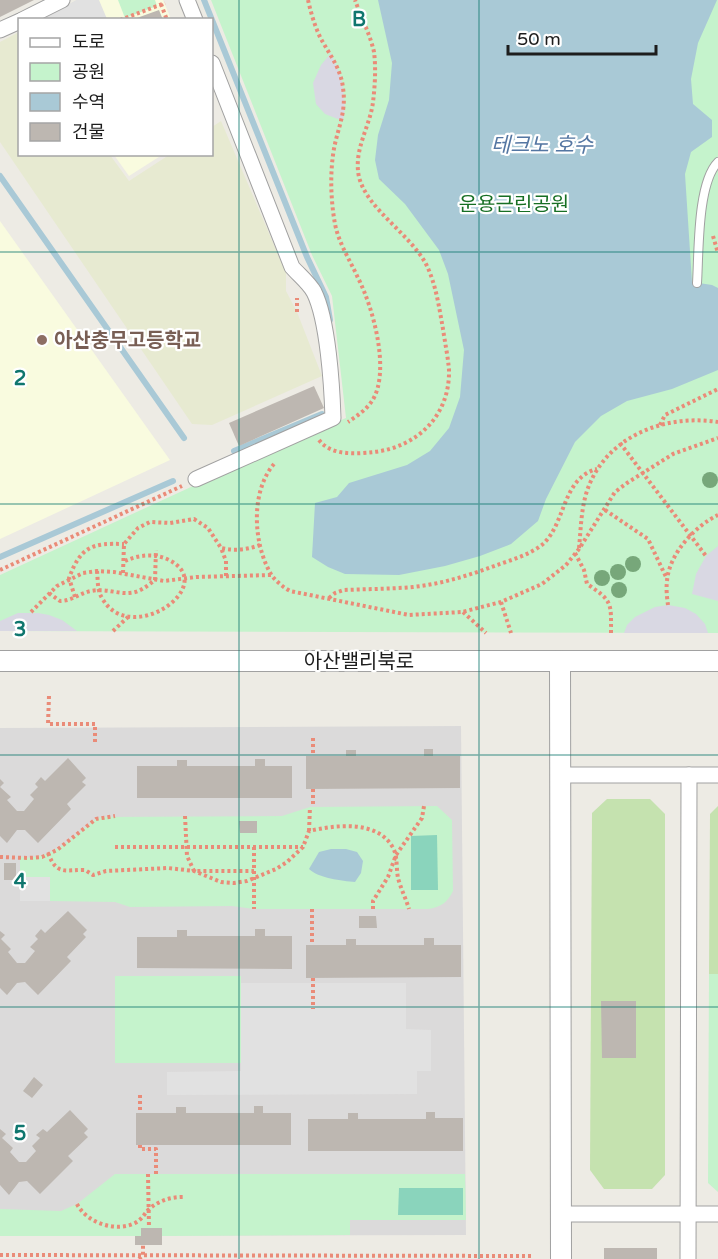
<svg xmlns="http://www.w3.org/2000/svg" width="718" height="1259" viewBox="0 0 718 1259" font-family="'Varela Round','Noto Sans KR',sans-serif">
	<style>
		.residential { fill: #dbdada }
		.education { fill: #f9fbdf }
		.farmland { fill: #e7ead1 }
		.grass { fill: #c5e2af }
		.park { fill: #c5f3cc }
		.pitch { fill: #8ad4bc }
		.parking { fill: #e1e1e1 }
		.plaza { fill: #d9d8e3 }
		.water { fill: #a9c9d6 }
		.lines { fill: none; stroke-linecap: round; stroke-linejoin: round }
		.stream { stroke: #a9c9d6; stroke-width: 6 }
		.building { fill: #bdb7b1 }
		.service-casing { stroke: #a1a1a1; stroke-width: 10 }
		.minor-casing { stroke: #a1a1a1; stroke-width: 17 }
		.tertiary-casing { stroke: #a1a1a1; stroke-width: 22 }
		.path { stroke: #ea8b78; stroke-width: 4; stroke-dasharray: 3 3; stroke-linecap: butt }
		.service { stroke: #fff; stroke-width: 8 }
		.minor { stroke: #fff; stroke-width: 15 }
		.tertiary { stroke: #fff; stroke-width: 20 }
		.tree { fill: #77a77a }
		.grid { fill: none; stroke: #0f766e; stroke-width: 1.5; stroke-opacity: 0.55 }
		.education-dot { fill: #8d6e63; stroke: #fff; stroke-width: 2 }
		.labels { text-anchor: middle; stroke-width: 4.5; stroke-linejoin: round; paint-order: stroke }
		.park-label { font-size: 20px; fill: #176f24; stroke: #fff }
		.education-label { font-size: 20px; font-weight: bold; fill: #785e54; stroke: #fff; text-anchor: start }
		.street-label { font-size: 20px; fill: #1d1d1d; stroke: #fff }
		.water-label { font-size: 21px; font-style: italic; fill: #5476a2; stroke: #fff }
		.grid-label { font-size: 20px; text-anchor: middle; font-weight: bold; fill: #0f766e; stroke: #fff; stroke-width: 4.5; stroke-linejoin: round; paint-order: stroke }
	</style>
	<rect width="100%" height="100%" fill="#edebe4"/>
	<!-- residential -->
	<polygon class="residential" points="461,726 466,1235 0,1236 0,728"/>
	<!-- education -->
	<g class="education">
		<polygon points="76,0 163,0 171,19 39,20"/>
		<polygon points="114,155 162,155 129,176"/>
		<polygon points="0,221 170,460 0,539"/>
	</g>
	<!-- farmland -->
	<polygon class="farmland" points="19,32 20,154 110,155 129,181 169,155 212,154 212,127 221,121 286,273 286,291 297,312 322,376 212,425 192,424 0,142 0,42"/>
	<!-- grass -->
	<g class="grass">
		<polygon points="607,799 650,799 665,814 665,1175 652,1189 604,1189 590,1170 592,813"/>
		<polygon points="718,806 718,974 709,974 710,814"/>
	</g>
	<!-- park -->
	<g class="park">
		<polygon points="118,0 155,0 157,6 125,18"/>
		<polygon points="211,0 718,0 718,633 0,631 0,575 269,451 346,418 332,296 312,255"/>
		<path d="M437 806 452 820 453 891C447 903 441 907 428 909H254L232 906 130 907 115 902 50 901V877H20V857C50 862 74 836 96 819L102 817 282 816 310 807Z"/>
		<polygon points="709,974 718,974 718,1192 708,1183"/>
		<rect x="115" y="976" width="126" height="87"/>
		<polygon points="115,1174 465,1174 466,1220 350,1220 350,1235 162,1236 141,1228 141,1236 0,1236 0,1209 61,1211 77,1204"/>
	</g>
	<!-- pitch -->
	<g class="pitch">
		<polygon points="437,835 438,890 411,890 411,836"/>
		<polygon points="399,1188 463,1188 463,1215 398,1215"/>
	</g>
	<!-- parking -->
	<g class="parking">
		<polygon points="76,0 99,0 107,19 39,20"/>
		<rect x="20" y="877" width="30" height="24"/>
		<polygon points="241,983 406,983 406,1029 431,1030 431,1071 417,1071 417,1094 167,1095 167,1072 241,1071"/>
	</g>
	<!-- plaza -->
	<g class="plaza">
		<polygon points="331,53 341,77 343,88 345,108 343,121 325,114 316,104 313,83 321,65"/>
		<polygon points="718,546 718,601 692,594 696,574 706,556"/>
		<polygon points="668,605 685,608 696,614 705,624 708,633 624,633 627,625 635,617 655,607"/>
		<polygon points="18,613 38,613 49,615 62,620 77,631 0,631 0,621"/>
	</g>
	<!-- water -->
	<g class="water">
		<polygon points="378,0 717,0 698,43 691,79 693,104 712,120 712,137 691,152 685,174 692,282 712,285 718,288 718,370 672,389 627,401 601,416 575,442 546,499 538,521 511,544 480,556 445,566 399,575 345,574 328,567 312,557 315,503 337,497 349,483 407,465 430,451 449,428 460,397 464,350 448,274 439,250 405,204 379,179 375,160 378,135 389,100 392,63"/>
		<path d="M331 849H346L357 852 363 861 361 873 355 882C342 881 318 878 309 869L319 852Z"/>
	</g>
	<g class="lines">
		<!-- stream -->
		<g class="stream">
			<polyline points="204,0 307,257 326,297 330,320"/>
			<polyline points="0,176 184,438"/>
			<polyline points="234,451 322,414"/>
			<polyline points="0,557 173,481"/>
		</g>
	</g>
	<!-- building -->
	<g class="building">
		<polygon points="0,0 34,0 0,17"/>
		<polygon points="159,10 163,20 134,20 134,19"/>
		<polygon points="314,386 324,408 239,446 229,423"/>
		<polygon points="424,749 433,749 433,756 460,756 460,788 306,789 306,756 346,756 346,750 356,750 356,756 424,756"/>
		<polygon points="68,758 86,778 82,782 86,785 67,804 71,809 38,843 25,830 17,830 7,843 0,836 0,779 4,783 0,787 11,797 7,800 17,811 24,811 34,799 30,795 38,787 35,784 41,777 45,781"/>
		<polygon points="255,759 265,759 265,766 292,766 292,798 137,798 137,766 177,766 177,760 187,760 187,766 255,766"/>
		<polygon points="239,821 257,821 257,833 240,833"/>
		<rect x="4" y="863" width="12" height="17"/>
		<polygon points="68,911 87,930 83,934 86,937 67,957 71,961 38,995 25,982 17,983 7,995 0,988 0,931 5,935 1,939 11,949 8,952 17,963 25,963 35,951 30,947 38,939 35,936 41,929 45,933"/>
		<polygon points="359,916 376,916 377,928 359,928"/>
		<polygon points="255,929 265,929 265,936 292,936 292,969 137,968 137,937 177,937 177,930 187,930 187,936 255,936"/>
		<polygon points="424,938 434,938 434,945 461,945 461,977 306,978 306,945 346,945 346,939 356,939 356,945 424,945"/>
		<polygon points="601,1001 636,1001 636,1058 602,1058"/>
		<polygon points="34,1077 43,1085 32,1098 23,1091"/>
		<polygon points="254,1106 263,1106 263,1113 291,1113 291,1145 136,1145 136,1113 176,1113 176,1107 186,1107 186,1113 254,1113"/>
		<polygon points="70,1110 88,1129 84,1133 88,1137 68,1156 73,1161 40,1194 27,1181 19,1182 9,1195 0,1185 0,1129 6,1134 2,1138 13,1148 10,1152 19,1162 26,1162 36,1151 32,1146 40,1138 36,1135 43,1129 47,1132"/>
		<polygon points="426,1112 435,1112 435,1118 463,1118 463,1151 308,1151 308,1119 348,1119 348,1113 358,1113 358,1119 426,1119"/>
		<polygon points="141,1228 162,1228 162,1245 135,1245 135,1236 141,1236"/>
		<rect x="604" y="1248" width="53" height="11"/>
	</g>
	<g class="lines">
		<defs>
			<path id="service" d="M697 283C699 253 697 183 718 162"/>
			<g id="minor">
				<polyline points="187,0 195,20"/>
				<polyline points="22,20 62,0"/>
				<polyline points="0,30 20,21"/>
				<path d="M196 479 333 418C332 386 328 320 314 292 309 283 299 275 292 267L212 63"/>
				<polyline points="561,775 718,775"/>
				<polyline points="561,1214 718,1214"/>
				<polyline points="688,1259 689,775"/>
			</g>
			<g id="tertiary">
				<polyline points="0,661 718,661"/>
				<polyline points="560,661 561,1259"/>
			</g>
		</defs>
		<!-- service casing -->
		<use href="#service" class="service-casing"/>
		<!-- minor casing -->
		<use href="#minor" class="minor-casing"/>
		<!-- tertiary casing -->
		<use href="#tertiary" class="tertiary-casing"/>
		<!-- path -->
		<g class="path">
			<path d="M308 0C311 13 315 27 321 39 330 55 341 69 343 88 347 114 336 131 333 155 330 177 331 202 335 224 339 244 350 260 358 278 373 307 391 372 372 401 366 410 357 416 348 422"/>
			<polyline points="161,4 167,20"/>
			<polyline points="120,20 165,3"/>
			<polyline points="713,236 718,253"/>
			<polyline points="297,312 297,298"/>
			<polyline points="660,425 665,415 718,389"/>
			<path d="M319 440C331 456 356 454 374 452 417 447 450 416 449 370 448 357 445 343 443 329 439 307 436 284 426 264 410 234 367 209 359 177 353 150 370 127 373 102 375 86 376 67 374 52 370 34 361 17 355 0"/>
			<polyline points="620,443 706,556"/>
			<path d="M274 464C250 492 253 545 272 576 277 582 283 587 290 591L409 615 462 612 501 602 542 584 566 565 579 549 615 492 627 483 673 454 718 438"/>
			<polyline points="605,510 648,539 667,579"/>
			<path d="M579 548C581 528 581 507 588 488 608 435 666 414 718 422"/>
			<path d="M575 553 584 570 587 584C613 601 611 603 611 633"/>
			<polyline points="0,570 182,486"/>
			<path d="M97 571C98 580 97 590 102 598 130 649 223 584 167 559 153 553 137 555 123 562"/>
			<polyline points="123,573 124,544 138,528 150,522 170,523 194,519 208,528 221,548"/>
			<path d="M226 576V561L221 548C235 551 246 550 260 545"/>
			<path d="M49 593 60 601C72 601 80 593 91 591 105 588 118 594 129 593 139 593 147 586 155 580L156 550"/>
			<path d="M75 597 69 578C81 546 92 543 124 544"/>
			<path d="M329 598 335 593 344 590C367 589 390 589 413 587 442 584 470 575 497 565 512 560 531 554 543 544 566 523 562 478 597 469"/>
			<polyline points="501,602 511,633"/>
			<path d="M668 605C667 598 666 589 667 581 669 554 695 526 718 515"/>
			<polyline points="31,612 57,586 83,573 97,571 114,572 164,581 196,577 272,575"/>
			<polyline points="463,612 486,633"/>
			<polyline points="113,631 128,617"/>
			<polyline points="49,696 48,724 95,724 95,745"/>
			<polyline points="313,738 313,756"/>
			<polyline points="313,789 313,807"/>
			<polyline points="185,816 187,856 194,871 254,871"/>
			<polyline points="309,831 310,807"/>
			<polyline points="115,847 303,847"/>
			<polyline points="254,847 254,909"/>
			<path d="M48 853C57 877 67 869 85 870L93 875 106 871 168 868 194 871 221 882 234 883 247 881 276 869 287 862 303 847 309 831C335 825 376 820 392 846 398 855 396 868 398 878 401 889 406 899 409 909"/>
			<polyline points="0,857 28,858 42,857 57,850 96,819 115,816"/>
			<polyline points="312,909 312,945"/>
			<polyline points="373,909 373,901 388,877 396,855 422,818 424,806"/>
			<polyline points="313,978 313,1009"/>
			<polyline points="140,1095 140,1113"/>
			<polyline points="140,1145 140,1149 156,1149 156,1174"/>
			<polyline points="148,1174 149,1228"/>
			<path d="M77 1204C86 1222 115 1233 135 1223 141 1220 144 1215 148 1210 158 1201 170 1197 183 1197"/>
			<polyline points="0,1255 532,1256"/>
			<polyline points="139,1259 143,1255 143,1245"/>
		</g>
		<!-- service -->
		<use href="#service" class="service"/>
		<!-- minor -->
		<use href="#minor" class="minor"/>
		<!-- tertiary -->
		<use href="#tertiary" class="tertiary"/>
	</g>
	<!-- trees -->
	<g class="tree">
		<circle cx="710" cy="480" r="8"/>
		<circle cx="633" cy="564" r="8"/>
		<circle cx="618" cy="572" r="8"/>
		<circle cx="602" cy="578" r="8"/>
		<circle cx="619" cy="590" r="8"/>
	</g>
	<!-- grid -->
	<path class="grid" d="M239 0V1259M479 0V1259M0 252H718M0 504H718M0 755H718M0 1007H718"/>
	<!-- markers -->
	<circle class="education-dot" cx="42" cy="340" r="6"/>
	<g class="labels">
		<!-- park labels -->
		<g class="park-label">
			<text x="514" y="211">운용근린공원</text>
		</g>
		<!-- education labels -->
		<g class="education-label">
			<text x="54" y="347">아산충무고등학교</text>
		</g>
		<!-- street labels -->
		<g class="street-label">
			<text x="359" y="668">아산밸리북로</text>
		</g>
		<!-- water labels -->
		<g class="water-label">
			<text x="542" y="152">테크노 호수</text>
		</g>
	</g>
	<g class="grid-label">
		<text x="359" y="26">B</text>
		<text x="20" y="385">2</text>
		<text x="20" y="636">3</text>
		<text x="20" y="888">4</text>
		<text x="20" y="1140">5</text>
	</g>
	<!-- legend -->
	<rect x="18" y="18" width="195" height="138" fill="#ffffff" stroke="#a5a5a5" stroke-width="1.5"/>
	<rect x="30" y="38" width="30" height="9" fill="#ffffff" stroke="#a5a5a5" stroke-width="1.5"/>
	<text x="72" y="48" font-size="18" fill="#1d1d1d">도로</text>
	<rect x="30" y="63" width="30" height="18" fill="#c5f3cc" stroke="#a5a5a5" stroke-width="1.5"/>
	<text x="72" y="78" font-size="18" fill="#1d1d1d">공원</text>
	<rect x="30" y="93" width="30" height="18" fill="#a9c9d6" stroke="#a5a5a5" stroke-width="1.5"/>
	<text x="72" y="108" font-size="18" fill="#1d1d1d">수역</text>
	<rect x="30" y="123" width="30" height="18" fill="#bdb7b1" stroke="#a5a5a5" stroke-width="1.5"/>
	<text x="72" y="138" font-size="18" fill="#1d1d1d">건물</text>
	<!-- scale -->
	<path d="M508 45v9h148v-9" fill="none" stroke="#1d1d1d" stroke-width="3"/>
	<text x="517" y="45" font-size="18" fill="#1d1d1d" stroke="#ffffff" stroke-width="4.5" paint-order="stroke">50 m</text>
</svg>
